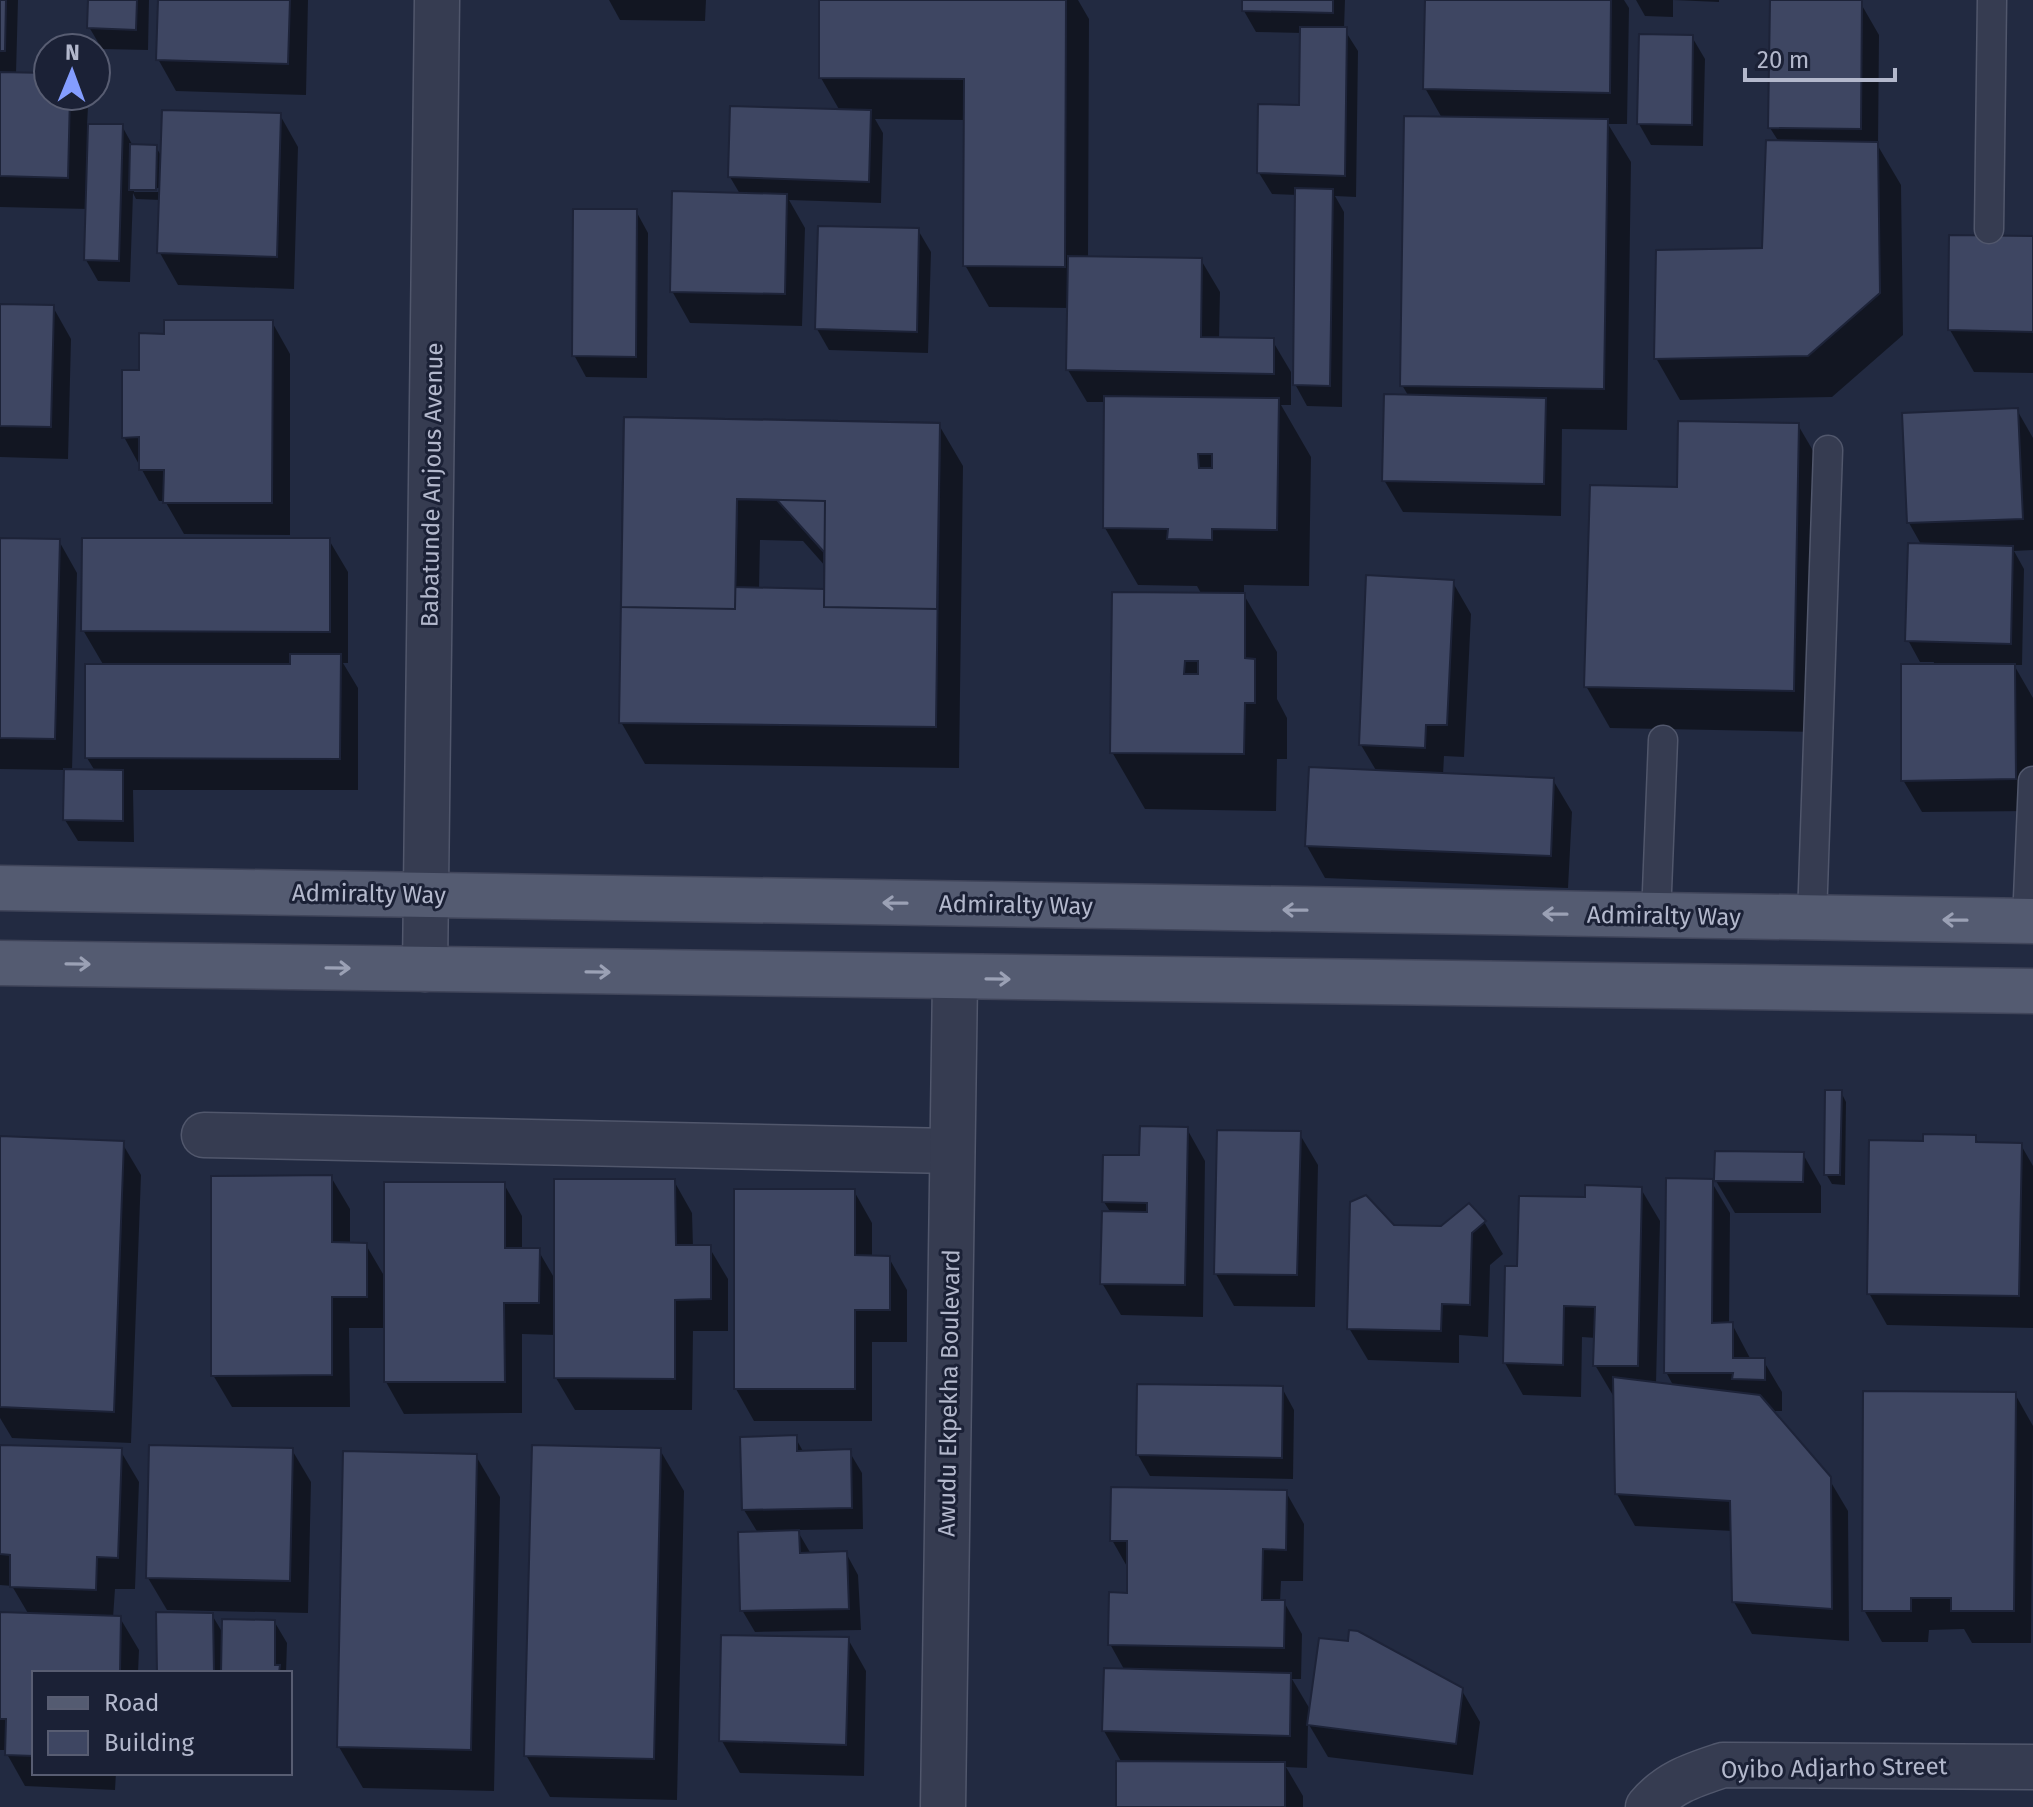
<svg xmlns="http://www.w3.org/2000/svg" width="2033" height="1807" viewBox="0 0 2033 1807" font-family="'Fira Sans',sans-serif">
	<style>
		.shadow { fill: #0007; fill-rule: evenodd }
		.building { fill: #3e4662; stroke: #1d2338; stroke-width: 2; fill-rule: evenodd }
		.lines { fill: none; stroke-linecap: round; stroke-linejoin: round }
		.service-casing { stroke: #51576c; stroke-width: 31 }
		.minor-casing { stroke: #51576c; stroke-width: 47 }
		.primary-casing { stroke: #40455a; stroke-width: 47 }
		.service { stroke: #363c51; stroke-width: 28 }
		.minor { stroke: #363c51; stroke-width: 44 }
		.primary { stroke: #545b71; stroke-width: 44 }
		.oneway { stroke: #9ba1b5 }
		.labels { text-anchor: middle; stroke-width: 6; stroke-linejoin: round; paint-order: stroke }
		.street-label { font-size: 24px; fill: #b3b8cc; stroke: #1b2136 }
	</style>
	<rect width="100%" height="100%" fill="#222a41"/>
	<!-- shadow -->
	<g class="shadow">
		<path d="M0 0H18L16 74 48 75V96H81L88 107 87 126H122L133 146 156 147 163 159 280 115 298 147 294 289 178 285 160 253 161 200 136 199 133 193 130 282 98 281 86 260 88 209 0 207ZM134 188H166V192H134Z"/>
		<polygon points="90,0 149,0 148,50 102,49 89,27"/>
		<polygon points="160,0 308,0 306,95 176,91 158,59"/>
		<polygon points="609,0 706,0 705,21 620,20"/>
		<polygon points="821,0 1078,0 1089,19 1088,258 1201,260 1220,292 1219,339 1272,340 1291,372 1291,405 1281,405 1311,457 1309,586 1244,585 1244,595 1277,652 1277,699 1287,718 1287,759 1277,759 1276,811 1145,809 1112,752 1202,595 1197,586 1138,585 1105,528 1106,402 1087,402 1068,370 1069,308 989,307 965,265 966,120 875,119 883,133 881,203 789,200 805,228 802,326 690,323 672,291 740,194 730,177 840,111 821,78"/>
		<polygon points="1244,0 1345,0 1344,29 1358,51 1356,197 1335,196 1344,212 1342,407 1307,406 1295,384 1297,195 1272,194 1259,173 1301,107 1302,33 1256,32 1244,11"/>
		<polygon points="1427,0 1624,0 1629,8 1627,124 1608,124 1631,162 1627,430 1562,429 1561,516 1403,512 1384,480 1409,397 1402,385 1442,118 1425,88"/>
		<polygon points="1636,0 1719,0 1719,2 1673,0 1673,17 1645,16"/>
		<polygon points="1860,2 1879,35 1878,146 1901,185 1903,335 1832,397 1680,400 1656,358 1764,250 1779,142 1770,128"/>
		<polygon points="1692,37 1705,59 1703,146 1651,145 1639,124"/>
		<polygon points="636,211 648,233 647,378 586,377 574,355"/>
		<polygon points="918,230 931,252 928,353 829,350 817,329"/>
		<polygon points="2033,238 2033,373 1974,372 1950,330"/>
		<polygon points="0,306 53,307 71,339 68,459 0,457"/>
		<polygon points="272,322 290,354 290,535 184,534 165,501 159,501 124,437 141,372 166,336"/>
		<polygon points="2017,410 2033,438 2033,550 2014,551 2024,569 2022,665 2014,665 2033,698 2033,811 1922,812 1903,780 1934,662 1920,662 1908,640 1922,546 1909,523"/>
		<path d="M626 420 939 425 963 466 959 768 645 764 621 722ZM760 540 803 541 826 567V591L759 589Z"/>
		<polygon points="1798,425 1822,466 1817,732 1610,728 1586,686 1679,489"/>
		<polygon points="0,540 59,541 77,573 72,771 95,771 87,758 104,666 83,630 329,540 348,572 348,663 343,663 358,688 358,790 133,790 134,842 78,841 65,820 66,770 0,769"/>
		<polygon points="1452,581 1471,614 1464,757 1444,756 1443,775 1553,780 1572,812 1568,888 1325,878 1307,846 1377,772 1361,745"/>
		<polygon points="1841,1092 1846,1102 1845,1185 1832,1184 1826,1174"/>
		<polygon points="1187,1129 1205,1161 1203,1317 1121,1315 1102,1283 1111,1213 1104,1202 1141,1157"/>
		<polygon points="1299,1133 1318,1165 1315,1307 1234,1306 1216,1274"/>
		<polygon points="1975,1137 1979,1144 2021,1145 2033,1166 2033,1328 1887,1325 1869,1293 1925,1143"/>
		<polygon points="122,1143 141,1175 131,1443 12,1438 0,1418 0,1206"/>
		<polygon points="1803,1154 1821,1186 1821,1213 1735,1213 1716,1181"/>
		<polygon points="331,1177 350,1209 350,1244 366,1245 386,1279 504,1184 522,1216 522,1250 538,1250 556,1281 674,1181 692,1213 693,1247 709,1247 728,1279 728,1331 693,1331 692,1410 575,1410 556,1378 556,1335 522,1334 522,1413 404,1414 386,1382 386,1328 349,1328 350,1407 232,1407 213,1375"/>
		<polygon points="1711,1181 1730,1213 1729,1324 1732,1324 1751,1360 1763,1360 1782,1392 1782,1411 1771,1411 1829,1479 1848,1511 1849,1641 1752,1634 1734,1602 1733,1531 1635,1526 1617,1494 1614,1397 1595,1365 1596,1338 1582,1337 1581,1397 1523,1395 1505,1363 1519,1268 1587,1199 1641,1189 1660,1221 1656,1384 1674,1387 1666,1372"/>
		<polygon points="854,1191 872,1223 872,1258 889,1258 907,1290 907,1342 872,1342 872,1421 754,1421 736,1389"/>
		<polygon points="1484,1222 1503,1254 1490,1265 1488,1337 1459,1335 1459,1363 1368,1360 1349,1328 1393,1227 1441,1228"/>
		<polygon points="1282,1388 1294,1410 1293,1479 1150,1476 1138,1455"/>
		<polygon points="2015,1394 2033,1426 2031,1643 1972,1643 1964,1629 1929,1630 1928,1642 1882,1642 1864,1610"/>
		<polygon points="795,1437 804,1453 849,1451 862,1473 863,1529 797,1530 811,1554 846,1553 858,1575 861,1630 755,1632 742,1610 758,1533 744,1510"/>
		<polygon points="0,1447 120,1450 139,1482 135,1589 115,1589 113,1618 120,1618 139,1650 138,1673 34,1673 34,1773 116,1773 115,1790 25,1786 7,1754 7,1750 0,1750 0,1614 29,1615 12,1586 0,1585"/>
		<polygon points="292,1450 311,1482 308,1613 167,1610 148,1578"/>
		<polygon points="660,1450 684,1491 677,1800 550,1797 526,1755"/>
		<polygon points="476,1456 500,1497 494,1791 363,1788 339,1747"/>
		<polygon points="1286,1492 1304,1524 1303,1581 1281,1581 1280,1602 1284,1602 1302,1634 1301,1679 1292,1679 1311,1711 1461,1689 1480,1722 1473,1775 1328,1757 1308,1723 1307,1768 1286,1767 1303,1796 1303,1807 1118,1807 1122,1763 1104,1731 1125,1671 1110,1644 1129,1595 1129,1570 1112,1540"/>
		<polygon points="212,1615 224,1635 274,1621 287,1643 286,1673 159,1673"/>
		<polygon points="848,1639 866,1671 864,1776 740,1773 722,1741"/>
	</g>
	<!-- building -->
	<g class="building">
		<polygon points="0,0 6,0 5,51 0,51"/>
		<polygon points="88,0 137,0 136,30 87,28"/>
		<polygon points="158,0 290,0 288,64 156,60"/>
		<polygon points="819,0 1066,0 1065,267 963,266 964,79 819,78"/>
		<polygon points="1242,0 1333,0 1333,13 1242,11"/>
		<polygon points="1425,0 1611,0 1610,93 1423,89"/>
		<polygon points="1770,0 1862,0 1861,129 1768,128"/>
		<polygon points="1300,27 1347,27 1345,176 1257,173 1258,104 1299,105"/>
		<polygon points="1639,34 1693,35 1692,125 1637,124"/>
		<polygon points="0,72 48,73 48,96 70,96 68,178 0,176"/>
		<polygon points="730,106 871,110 869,182 728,177"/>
		<polygon points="162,110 281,113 277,257 157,253"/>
		<polygon points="1404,116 1608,119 1604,389 1400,386"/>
		<polygon points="88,124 123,124 119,261 84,260"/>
		<polygon points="1766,140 1878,142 1880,293 1808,356 1654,359 1656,250 1762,248"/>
		<polygon points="130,144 157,145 156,190 129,190"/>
		<polygon points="1295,188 1333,189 1330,386 1293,385"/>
		<polygon points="672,191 787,194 785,294 670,292"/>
		<polygon points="573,209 637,209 636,357 572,356"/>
		<polygon points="818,226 919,228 917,332 815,329"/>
		<polygon points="1949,235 2033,236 2033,332 1948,330"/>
		<polygon points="1068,256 1202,258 1201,337 1274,338 1274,374 1066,370"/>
		<polygon points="0,304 54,305 51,427 0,426"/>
		<polygon points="164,320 273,320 272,503 163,503 164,470 139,470 139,437 122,438 122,370 139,370 139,333 164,334"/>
		<polygon points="1384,394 1546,398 1544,484 1382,481"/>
		<path d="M1104 396 1279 398 1277 530 1212 529V540L1167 539 1168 529 1103 528ZM1198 454H1212V468H1199Z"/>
		<polygon points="2018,408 2023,519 1907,523 1902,413"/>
		<path d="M624 417 940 423 936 727 619 723ZM737 499 777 500 824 552V589L735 587Z"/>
		<polygon points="624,417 940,423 937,609 824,607 825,501 737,499 735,609 621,607"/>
		<polygon points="1678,421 1799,423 1794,691 1584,687 1590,485 1677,487"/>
		<polygon points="0,538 60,539 55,739 0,738"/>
		<polygon points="82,538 330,538 330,632 81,631"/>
		<polygon points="1908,543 2013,546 2011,644 1905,641"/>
		<polygon points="1366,575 1454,580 1447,725 1426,725 1425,748 1359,745"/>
		<path d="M1112 592 1245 593V658L1255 659V703H1245L1244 754 1110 753ZM1185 661H1198V674H1184Z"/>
		<polygon points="290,654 341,654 340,759 85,758 85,664 290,664"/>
		<polygon points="1901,664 2015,664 2016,779 1901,781"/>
		<polygon points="1309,767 1554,778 1551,856 1305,846"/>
		<polygon points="64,769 123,770 123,821 63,820"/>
		<polygon points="1825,1090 1842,1090 1840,1175 1824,1175"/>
		<polygon points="1140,1126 1188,1127 1185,1285 1100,1284 1102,1211 1147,1212 1147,1203 1102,1202 1103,1155 1139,1155"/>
		<polygon points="1217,1130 1301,1131 1297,1275 1214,1274"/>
		<polygon points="1923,1134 1976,1135 1976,1142 2022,1143 2019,1296 1867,1294 1869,1140 1923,1141"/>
		<polygon points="0,1136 124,1141 114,1412 0,1407"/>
		<polygon points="1715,1151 1804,1152 1803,1182 1713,1181 1712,1323 1733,1322 1733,1358 1765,1358 1765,1380 1732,1379 1733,1373 1664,1373 1666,1178 1714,1179"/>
		<polygon points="332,1175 332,1242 367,1243 367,1297 332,1297 332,1375 211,1376 211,1176"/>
		<polygon points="554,1179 675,1179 676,1245 711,1245 711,1299 675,1300 675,1379 554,1378"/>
		<polygon points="384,1182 505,1182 505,1248 540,1248 539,1303 504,1303 505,1382 384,1382"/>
		<polygon points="1585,1185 1642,1187 1638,1366 1593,1366 1595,1307 1564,1306 1563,1365 1503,1363 1505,1266 1517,1266 1519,1196 1585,1197"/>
		<polygon points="734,1189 855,1189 855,1255 890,1256 890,1310 855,1310 855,1389 734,1389"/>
		<polygon points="1366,1195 1394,1225 1441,1226 1469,1203 1486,1221 1472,1233 1470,1305 1442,1304 1441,1331 1347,1329 1350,1202"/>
		<polygon points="1613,1377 1760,1395 1831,1477 1832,1609 1732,1602 1730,1501 1615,1494"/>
		<polygon points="1137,1384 1283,1386 1282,1458 1136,1455"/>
		<polygon points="1863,1391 2016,1392 2014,1611 1951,1611 1951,1598 1911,1598 1911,1611 1862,1611"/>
		<polygon points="797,1435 797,1451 851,1449 852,1508 742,1510 740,1437"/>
		<polygon points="0,1445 122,1448 118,1558 97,1557 96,1590 10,1587 10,1555 0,1554"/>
		<polygon points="149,1445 293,1448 290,1581 146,1578"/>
		<polygon points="532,1445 661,1448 654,1759 524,1756"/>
		<polygon points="343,1451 477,1454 471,1750 337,1747"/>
		<polygon points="1111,1487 1287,1490 1286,1550 1263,1549 1262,1600 1285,1600 1284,1648 1108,1645 1109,1592 1127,1593 1127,1541 1110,1541"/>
		<polygon points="799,1530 800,1553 847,1551 849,1609 740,1611 738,1532"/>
		<polygon points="0,1612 121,1616 120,1673 34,1673 34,1756 5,1755 6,1719 0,1719"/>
		<polygon points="156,1612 213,1613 214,1673 157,1673"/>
		<polygon points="222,1619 275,1620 275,1665 280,1665 279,1673 221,1673"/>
		<polygon points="1349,1630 1358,1631 1463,1688 1456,1744 1307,1725 1319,1638 1348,1641"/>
		<polygon points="721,1635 849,1637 846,1745 719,1741"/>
		<polygon points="1104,1668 1291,1673 1290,1736 1102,1731"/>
		<polygon points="1116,1761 1285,1762 1285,1807 1116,1807"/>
	</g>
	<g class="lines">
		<defs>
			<g id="service">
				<polyline points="1989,229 1992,0"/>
				<polyline points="1656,916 1663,740"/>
				<polyline points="1812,918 1828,450"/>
				<polyline points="2027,921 2033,781"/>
			</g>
			<g id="minor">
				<polyline points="425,969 437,0"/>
				<polyline points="204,1135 952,1151"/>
				<polyline points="943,1807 955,979"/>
				<path d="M1648 1807C1669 1782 1693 1775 1723 1765L2033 1767"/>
			</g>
			<g id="primary">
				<polyline points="0,888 2033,921"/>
				<polyline points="0,963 2033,991"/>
			</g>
		</defs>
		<!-- service casing -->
		<use href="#service" class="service-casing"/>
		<!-- minor casing -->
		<use href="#minor" class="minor-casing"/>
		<!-- primary casing -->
		<use href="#primary" class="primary-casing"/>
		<!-- service -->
		<use href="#service" class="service"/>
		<!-- minor -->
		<use href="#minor" class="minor"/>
		<!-- primary -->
		<use href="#primary" class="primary"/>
	</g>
	<!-- one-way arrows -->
	<defs><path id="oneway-shaft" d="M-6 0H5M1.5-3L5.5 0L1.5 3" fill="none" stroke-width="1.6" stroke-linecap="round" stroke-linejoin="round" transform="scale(2)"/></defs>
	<g class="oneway">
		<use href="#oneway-shaft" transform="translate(895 903) rotate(-179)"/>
		<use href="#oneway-shaft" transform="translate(1295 910) rotate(-179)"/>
		<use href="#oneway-shaft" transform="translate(1555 914) rotate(-179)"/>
		<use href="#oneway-shaft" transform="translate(1955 920) rotate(-179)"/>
		<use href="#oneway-shaft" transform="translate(78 964) rotate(1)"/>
		<use href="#oneway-shaft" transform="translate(338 968) rotate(1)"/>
		<use href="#oneway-shaft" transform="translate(598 972) rotate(1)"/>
		<use href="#oneway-shaft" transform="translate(998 979) rotate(1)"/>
	</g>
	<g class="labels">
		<!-- street labels -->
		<g class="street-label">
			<text transform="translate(432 485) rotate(-89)" y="8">Babatunde Anjous Avenue</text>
			<text transform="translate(369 894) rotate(1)" y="8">Admiralty Way</text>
			<text transform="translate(1016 905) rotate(1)" y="8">Admiralty Way</text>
			<text transform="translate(1664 916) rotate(1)" y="8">Admiralty Way</text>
			<text transform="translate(949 1393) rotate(-89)" y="8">Awudu Ekpekha Boulevard</text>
			<text transform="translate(1834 1768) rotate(-1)" y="8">Oyibo Adjarho Street</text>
		</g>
	</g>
	<!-- legend -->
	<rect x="32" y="1671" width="260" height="104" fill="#1b2136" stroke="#585d72" stroke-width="2"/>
	<rect x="48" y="1697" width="40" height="12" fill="#545b71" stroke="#585d72" stroke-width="2"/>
	<text x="104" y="1711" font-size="24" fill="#b3b8cc">Road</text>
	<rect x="48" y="1731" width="40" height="24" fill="#3e4662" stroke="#585d72" stroke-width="2"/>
	<text x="104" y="1751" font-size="24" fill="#b3b8cc">Building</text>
	<!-- north arrow -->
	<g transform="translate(72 72) rotate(1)"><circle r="38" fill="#1b2136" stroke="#585d72" stroke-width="2"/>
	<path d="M0-6L14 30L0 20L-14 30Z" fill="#849dff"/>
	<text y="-12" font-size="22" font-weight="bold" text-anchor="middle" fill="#b3b8cc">N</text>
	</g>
	<!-- scale -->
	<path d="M1745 68v12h150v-12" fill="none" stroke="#b3b8cc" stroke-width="4"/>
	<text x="1757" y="68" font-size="24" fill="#b3b8cc" stroke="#1b2136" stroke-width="6" paint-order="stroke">20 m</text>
</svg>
